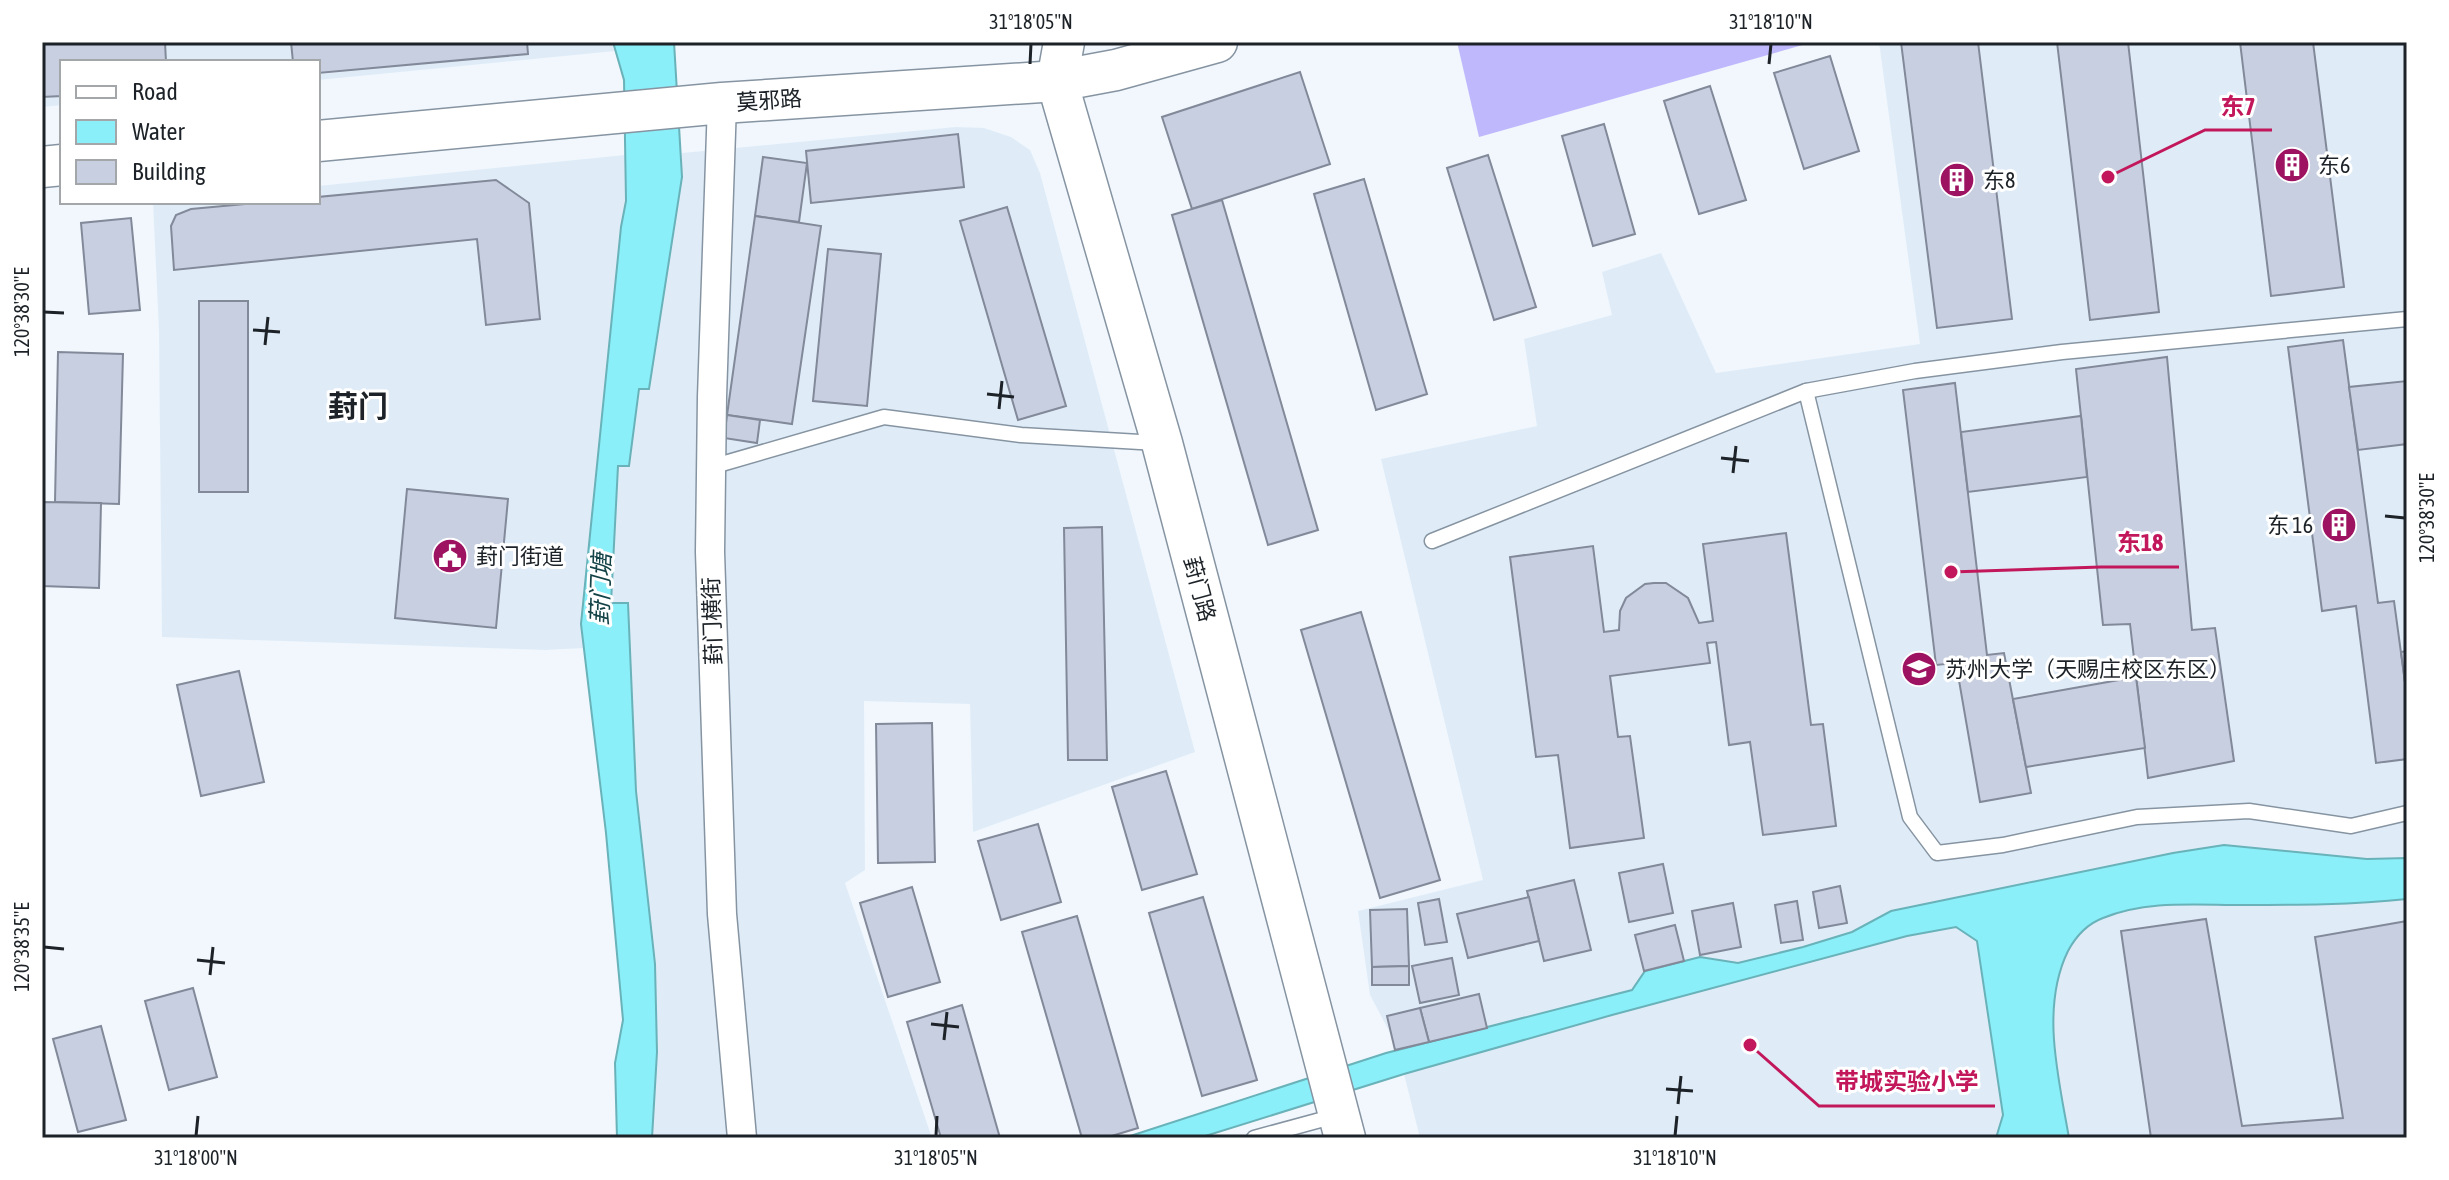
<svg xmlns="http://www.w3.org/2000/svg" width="2449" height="1180" viewBox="0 0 2449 1180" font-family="'Asap Condensed','Noto Sans SC',sans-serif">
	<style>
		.built { fill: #dfecf8 }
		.forest { fill: #bfb8fc }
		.water { fill: #8aeff8; stroke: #69b2b9; stroke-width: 2 }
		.building { fill: #c8cfe1; stroke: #828999; stroke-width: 2 }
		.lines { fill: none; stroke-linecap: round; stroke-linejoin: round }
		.lane-casing { stroke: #8694a2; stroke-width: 17 }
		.street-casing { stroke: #8694a2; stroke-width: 31 }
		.secondary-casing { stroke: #8694a2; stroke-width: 43 }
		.lane { stroke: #fff; stroke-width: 14 }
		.street { stroke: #fff; stroke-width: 28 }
		.secondary { stroke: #fff; stroke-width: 40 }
		.ticks { fill: none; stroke: #1c2227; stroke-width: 3 }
		.labels { text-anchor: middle; stroke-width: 6; stroke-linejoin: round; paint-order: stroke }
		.street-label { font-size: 22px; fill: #1c2227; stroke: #fff }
		.poi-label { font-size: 22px; fill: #1c2227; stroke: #fff; text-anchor: start }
		.water-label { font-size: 24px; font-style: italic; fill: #134347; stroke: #fff }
		.district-label { font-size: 30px; font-weight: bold; fill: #1c2227; stroke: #fff }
		.leader { fill: none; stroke: #c2185b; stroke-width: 3 }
		.callout-dot { fill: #c2185b; stroke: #fff; stroke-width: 3 }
		.callout-label { font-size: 24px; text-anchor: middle; font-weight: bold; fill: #c2185b; stroke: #fff; stroke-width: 6; stroke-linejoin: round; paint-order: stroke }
		.neatline { fill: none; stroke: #1c2227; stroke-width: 3 }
		.ticks-label { font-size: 20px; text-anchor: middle; fill: #1c2227 }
	</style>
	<rect width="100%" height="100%" fill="#f1f7fd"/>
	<!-- built -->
	<g class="built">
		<polygon points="42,42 613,42 615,51 318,80 318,62 62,62 62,105 42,107"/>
		<polygon points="1879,42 2407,42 2407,1138 1420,1138 1404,1074 1611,1015 1605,997 1399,1050 1370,995 1358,911 1483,880 1381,459 1537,426 1524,339 1612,315 1602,272 1661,253 1716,373 1920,344"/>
		<polygon points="956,127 984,128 1011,137 1030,150 1040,173 1195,752 973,832 970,704 864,701 865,870 845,883 932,1138 652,1138 657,1052 655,964 636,791 628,604 611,604 618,466 629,466 640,389 649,389 682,177 682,153"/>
		<polygon points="625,155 626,201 621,227 581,624 584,648 545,650 162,637 159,331 153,202 318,202 318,186"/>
	</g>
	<!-- forest -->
	<polygon class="forest" points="1457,42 1813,42 1479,137"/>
	<!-- water -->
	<g class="water">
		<polygon points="613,42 674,42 682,177 649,389 639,389 629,466 618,466 611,603 628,603 636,791 655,964 657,1052 652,1138 617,1138 615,1063 623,1020 606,833 581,624 621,227 626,201 624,80"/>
		<path d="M2224 845 2367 859 2407 858V899C2352 905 2297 905 2242 905 2195 905 2147 900 2103 918 2087 924 2076 936 2068 951 2040 1008 2059 1079 2069 1138H1996L2003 1115 1977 941 1956 927 1907 936 1612 1015 1404 1074 1199 1138H1124L1386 1053 1632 990 1645 971 1700 957 1738 963 1803 947 1852 932 1891 911 2173 853Z"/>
	</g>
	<!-- building -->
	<g class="building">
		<polygon points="42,42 165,42 166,62 62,62 62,96 42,97"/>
		<polygon points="291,42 527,42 528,54 318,73 318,62 293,62"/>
		<polygon points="1901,42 1978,42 2012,319 1937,328"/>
		<polygon points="2057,42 2128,42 2159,312 2090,320"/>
		<polygon points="2240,42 2313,42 2344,287 2271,296"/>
		<polygon points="1830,56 1859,151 1804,169 1774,73"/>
		<polygon points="1300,72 1330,164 1192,209 1162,117"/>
		<polygon points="1710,86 1746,200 1699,214 1664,101"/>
		<polygon points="1604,124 1635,234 1593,246 1562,136"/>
		<polygon points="958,134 964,187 811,203 806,151"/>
		<polygon points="1488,155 1536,307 1494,320 1447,168"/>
		<polygon points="763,157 807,163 799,222 755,216"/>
		<polygon points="1364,179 1427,394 1376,410 1314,194"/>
		<polygon points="496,180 529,203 540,319 486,325 477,239 174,270 171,226 176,215 191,209 266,202 318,202 318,197"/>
		<polygon points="1222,200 1318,530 1268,545 1172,215"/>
		<polygon points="1007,207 1066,406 1018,420 960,221"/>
		<polygon points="755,216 821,226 792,424 727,415"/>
		<polygon points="131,218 140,310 89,314 81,223"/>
		<polygon points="828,249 881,254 867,406 813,401"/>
		<rect x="199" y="301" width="49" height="191"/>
		<polygon points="2343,340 2378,603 2394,601 2407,697 2407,759 2376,763 2356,606 2322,611 2288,347"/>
		<polygon points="58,352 123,354 119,504 55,502"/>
		<polygon points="2167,357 2192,630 2215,628 2234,761 2148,778 2130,624 2103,625 2076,369"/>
		<polygon points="2407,381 2407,444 2358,450 2349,387"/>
		<polygon points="1955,383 1987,655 2004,653 2031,793 1980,802 1956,663 1936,665 1903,390"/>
		<polygon points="727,415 760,420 757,443 724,438"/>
		<polygon points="2081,416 2087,477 1968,492 1961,432"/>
		<polygon points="407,489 508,499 496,628 395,618"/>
		<polygon points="42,502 101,503 99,588 42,586"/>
		<polygon points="1102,527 1107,760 1068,760 1064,528"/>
		<polygon points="1786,533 1811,725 1823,724 1836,826 1763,835 1750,742 1729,745 1716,642 1707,643 1710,663 1610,676 1618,737 1630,736 1644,838 1570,848 1558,755 1536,757 1510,557 1593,546 1604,632 1619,630 1620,611 1626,598 1645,584 1654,583 1666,583 1688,598 1699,623 1713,621 1703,544"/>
		<polygon points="1361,612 1440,880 1380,898 1301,630"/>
		<polygon points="2407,651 2407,697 2401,652"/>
		<polygon points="239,671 264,782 201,796 177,685"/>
		<polygon points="2136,677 2145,748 2026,767 2013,699"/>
		<polygon points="932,723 935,862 878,863 876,724"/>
		<polygon points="1166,771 1197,874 1142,890 1112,787"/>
		<polygon points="1038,824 1061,902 1001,920 978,841"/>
		<polygon points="1663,864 1673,913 1629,922 1619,873"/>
		<polygon points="1574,880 1591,950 1544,961 1527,891"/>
		<polygon points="1840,886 1847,923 1819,928 1813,892"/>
		<polygon points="912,887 940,982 888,997 860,903"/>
		<polygon points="1203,897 1257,1080 1202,1096 1149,913"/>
		<polygon points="1529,897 1539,941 1468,958 1457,914"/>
		<polygon points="1439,899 1447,942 1425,945 1418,903"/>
		<polygon points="1797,901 1803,940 1781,943 1775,905"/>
		<polygon points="1733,903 1741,947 1700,955 1692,911"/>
		<polygon points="1407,909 1409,966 1372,967 1370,910"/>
		<polygon points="1077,916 1138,1128 1105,1138 1082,1138 1022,932"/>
		<polygon points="2206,919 2242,1126 2343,1118 2315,937 2407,921 2407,1138 2151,1138 2121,931"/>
		<polygon points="1675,925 1684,961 1644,971 1635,935"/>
		<polygon points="1452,958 1459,995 1420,1003 1412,966"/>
		<polygon points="1409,966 1409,985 1372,985 1372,967"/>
		<polygon points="193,988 217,1077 169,1090 145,1001"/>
		<polygon points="1479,994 1487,1028 1429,1042 1420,1008"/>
		<polygon points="962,1005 1000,1138 941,1138 907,1022"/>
		<polygon points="1420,1008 1429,1042 1395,1050 1387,1016"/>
		<polygon points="101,1026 126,1120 78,1132 53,1039"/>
	</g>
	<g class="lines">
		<defs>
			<g id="lane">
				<polyline points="1806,391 1910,817 1937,853 2003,845 2137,817 2249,811 2351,826 2407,813"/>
				<polyline points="711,467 884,417 1021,435 1157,443"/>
				<polyline points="1432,541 1806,391 1915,371 2062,352 2407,319"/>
				<polyline points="1254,1138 1335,1116"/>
			</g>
			<polyline id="street" points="722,103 712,397 710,552 722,914 742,1138"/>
			<g id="secondary">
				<polyline points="1064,42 1057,81 1162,443 1345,1138"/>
				<polyline points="318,141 722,103 1057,81 1116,70 1217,42"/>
				<polyline points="42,167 62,165"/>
			</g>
		</defs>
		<!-- lane casing -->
		<use href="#lane" class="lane-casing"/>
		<!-- street casing -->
		<use href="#street" class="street-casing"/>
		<!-- secondary casing -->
		<use href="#secondary" class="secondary-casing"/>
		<!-- lane -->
		<use href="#lane" class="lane"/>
		<!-- street -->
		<use href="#street" class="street"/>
		<!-- secondary -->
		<use href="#secondary" class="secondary"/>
	</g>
	<!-- ticks -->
	<path class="ticks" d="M1030 64 1031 44M1769 64 1771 44M44 312 64 313M253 330 280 332M265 345 268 317M987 394 1014 397M999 409 1002 381M1721 458 1749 461M1733 473 1736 446M2385 516 2405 518M44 947 64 949M197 960 225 963M210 975 213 947M931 1024 959 1027M944 1040 947 1012M1666 1089 1693 1091M1678 1104 1681 1076M196 1136 198 1116M936 1136 937 1116M1675 1136 1677 1116"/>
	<!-- icons -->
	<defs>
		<symbol id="building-disc" viewBox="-11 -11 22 22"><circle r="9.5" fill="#9d1362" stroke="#fff"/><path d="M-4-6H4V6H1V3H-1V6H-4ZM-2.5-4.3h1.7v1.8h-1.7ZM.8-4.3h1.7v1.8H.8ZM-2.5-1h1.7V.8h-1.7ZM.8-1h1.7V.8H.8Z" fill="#fff"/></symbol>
		<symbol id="civic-disc" viewBox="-11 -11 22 22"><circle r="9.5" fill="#9d1362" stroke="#fff"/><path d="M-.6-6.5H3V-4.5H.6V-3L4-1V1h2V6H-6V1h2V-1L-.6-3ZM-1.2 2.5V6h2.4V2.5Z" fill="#fff"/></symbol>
		<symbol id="university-disc" viewBox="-11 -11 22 22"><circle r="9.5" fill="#9d1362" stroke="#fff"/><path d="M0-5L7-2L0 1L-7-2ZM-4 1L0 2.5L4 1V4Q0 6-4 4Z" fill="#fff"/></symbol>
	</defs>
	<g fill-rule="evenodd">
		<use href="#building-disc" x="2272" y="145" width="40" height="40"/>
		<use href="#building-disc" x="1937" y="160" width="40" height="40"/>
		<use href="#building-disc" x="2319" y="505" width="40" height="40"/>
		<use href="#civic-disc" x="430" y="536" width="40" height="40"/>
		<use href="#university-disc" x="1899" y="649" width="40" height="40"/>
	</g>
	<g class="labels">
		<!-- street labels -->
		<g class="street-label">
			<text transform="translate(769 100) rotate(-4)" y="8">莫邪路</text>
			<text transform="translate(1200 589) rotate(75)" y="8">葑门路</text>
			<text transform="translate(712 621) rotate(-92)" y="8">葑门横街</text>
		</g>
		<!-- poi labels -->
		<g class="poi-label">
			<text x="2318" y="173">东6</text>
			<text x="1983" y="188">东8</text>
			<text x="2313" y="533" text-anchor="end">东 16</text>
			<text x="476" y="564">葑门街道</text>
			<text x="1945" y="677">苏州大学（天赐庄校区东区）</text>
		</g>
		<!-- water labels -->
		<g class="water-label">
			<text transform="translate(601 589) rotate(-88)" y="8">葑门塘</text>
		</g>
		<!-- district labels -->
		<g class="district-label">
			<text x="358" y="417">葑门</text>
		</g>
	</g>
	<!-- callouts -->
	<path class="leader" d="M2108 177L2205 130H2272M1951 572L2101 567H2179M1750 1045L1819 1106H1995"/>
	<g class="callout-dot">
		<circle cx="2108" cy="177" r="8"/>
		<circle cx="1951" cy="572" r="8"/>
		<circle cx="1750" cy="1045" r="8"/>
	</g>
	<g class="callout-label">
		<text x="2238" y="115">东7</text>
		<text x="2140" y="551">东18</text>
		<text x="1907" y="1090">带城实验小学</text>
	</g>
	<!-- border -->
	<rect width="2449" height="1180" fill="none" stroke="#ffffff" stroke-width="88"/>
	<!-- legend -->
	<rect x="60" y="60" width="260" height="144" fill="#ffffff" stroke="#a4a7a9" stroke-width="2"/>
	<rect x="76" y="86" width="40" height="12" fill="#ffffff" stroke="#a4a7a9" stroke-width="2"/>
	<text x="132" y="100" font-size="24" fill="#1c2227">Road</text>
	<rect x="76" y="120" width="40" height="24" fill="#8aeff8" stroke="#a4a7a9" stroke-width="2"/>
	<text x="132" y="140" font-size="24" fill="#1c2227">Water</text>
	<rect x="76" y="160" width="40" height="24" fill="#c8cfe1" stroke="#a4a7a9" stroke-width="2"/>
	<text x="132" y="180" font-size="24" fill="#1c2227">Building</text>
	<rect x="44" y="44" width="2361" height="1092" class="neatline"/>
	<g class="ticks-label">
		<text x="1031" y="29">31°18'05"N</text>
		<text x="1771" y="29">31°18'10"N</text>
		<text transform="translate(22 312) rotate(-90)" y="7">120°38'30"E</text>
		<text transform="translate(2427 518) rotate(-90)" y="7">120°38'30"E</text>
		<text transform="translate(22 947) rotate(-90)" y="7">120°38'35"E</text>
		<text x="196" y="1165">31°18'00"N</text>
		<text x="936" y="1165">31°18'05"N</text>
		<text x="1675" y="1165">31°18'10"N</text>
	</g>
</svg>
